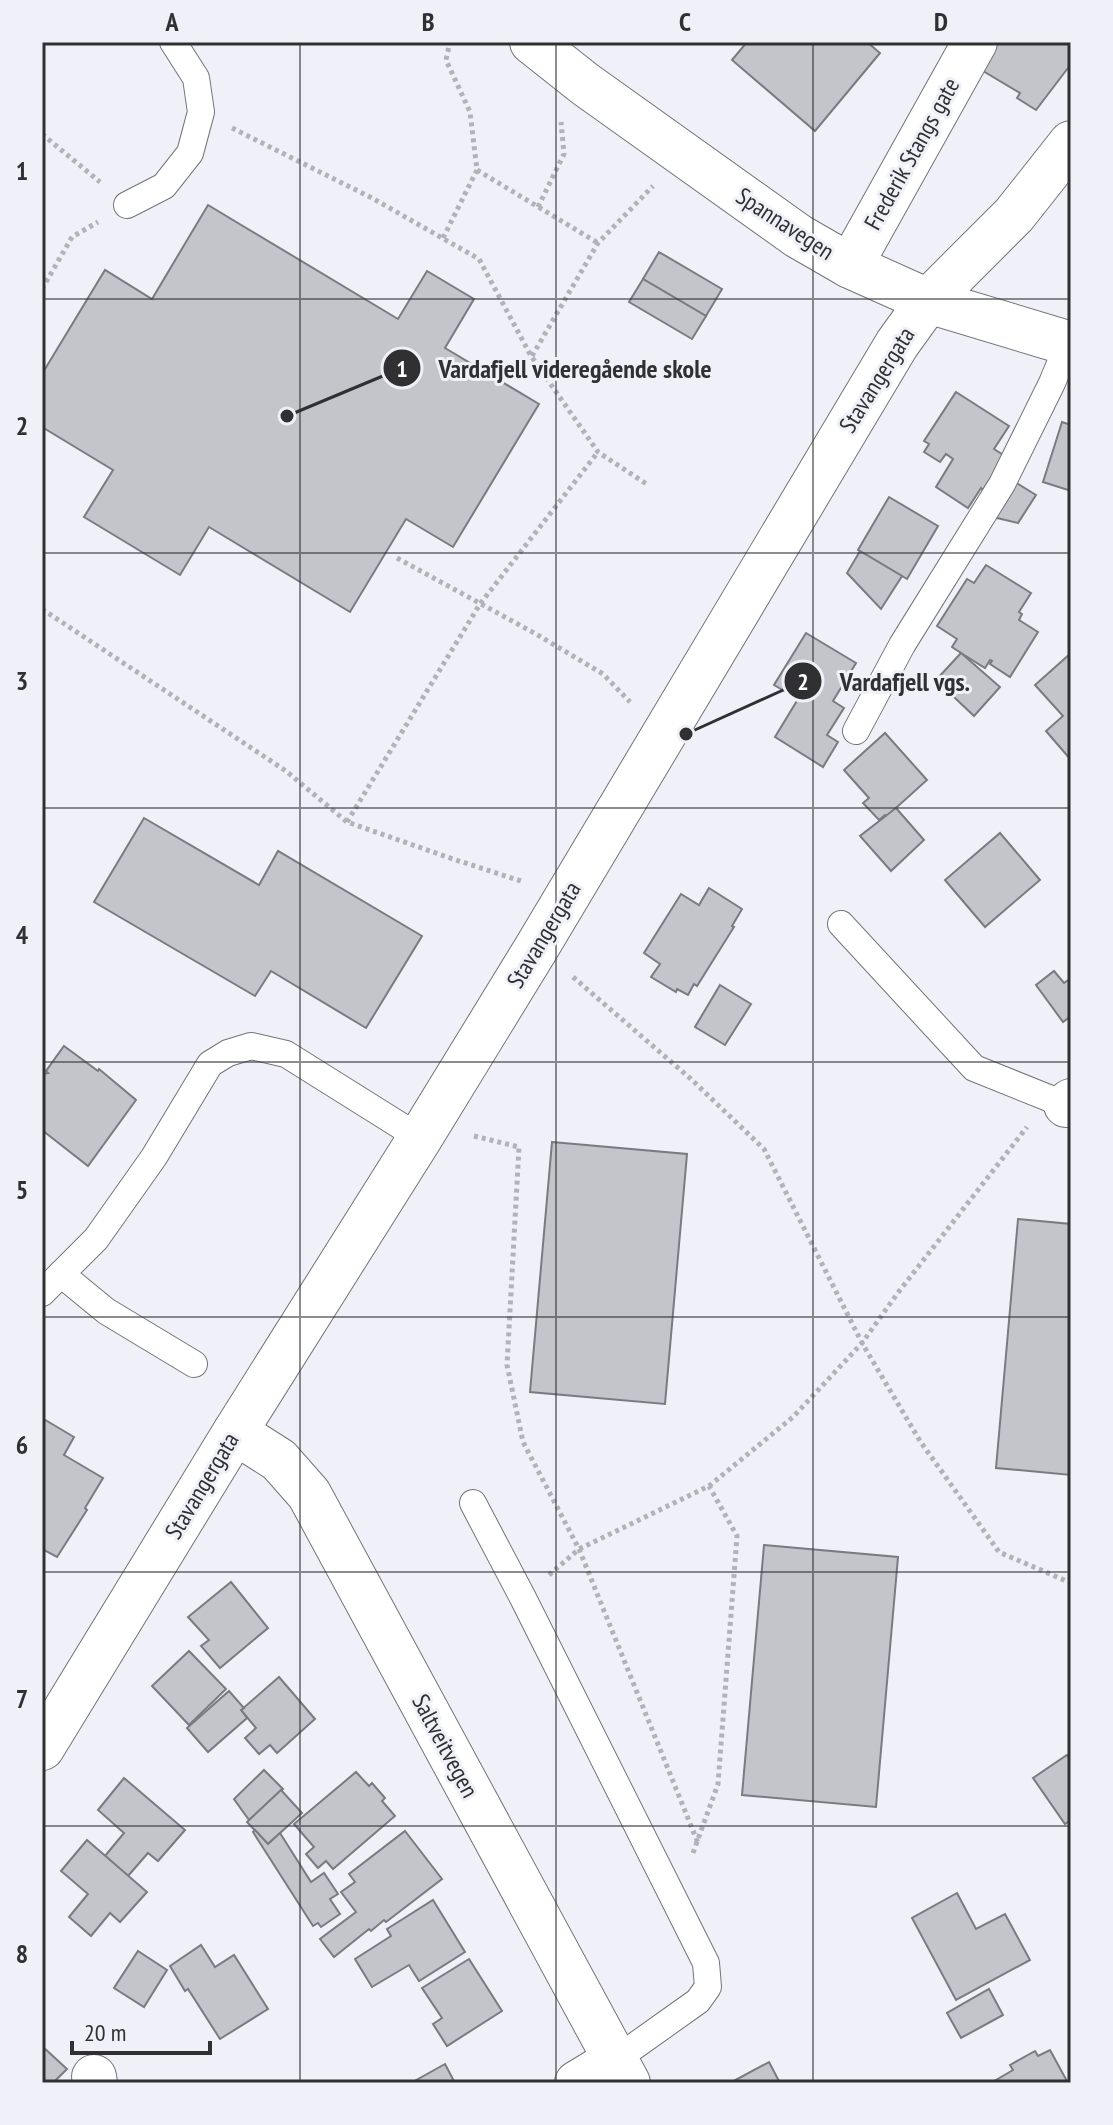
<svg xmlns="http://www.w3.org/2000/svg" width="1113" height="2125" viewBox="0 0 1113 2125" font-family="'PT Sans Narrow',sans-serif">
	<style>
		.building { fill: #c4c5cb; stroke: #7a7b81; stroke-width: 2 }
		.lines { fill: none; stroke-linecap: round; stroke-linejoin: round }
		.lane-casing { stroke: #73747a; stroke-width: 28 }
		.street-casing { stroke: #73747a; stroke-width: 46 }
		.secondary-casing { stroke: #73747a; stroke-width: 46 }
		.path { stroke: #b2b2b8; stroke-width: 5; stroke-dasharray: 4 4; stroke-linecap: butt }
		.lane { stroke: #fff; stroke-width: 26 }
		.street { stroke: #fff; stroke-width: 44 }
		.secondary { stroke: #fff; stroke-width: 44 }
		.grid { fill: none; stroke: #303033; stroke-width: 2; stroke-opacity: 0.55 }
		.labels { text-anchor: middle; stroke-width: 6; stroke-linejoin: round; paint-order: stroke }
		.street-label { font-size: 24px; fill: #303033; stroke: #f0f1f8 }
		.leader { fill: none; stroke: #303033; stroke-width: 3 }
		.callout-dot { fill: #303033; stroke: #f0f1f8; stroke-width: 3 }
		.mark-label { font-size: 24px; text-anchor: middle; font-weight: bold; fill: #fff }
		.callout-label { font-size: 26px; text-anchor: middle; font-weight: bold; fill: #303033; stroke: #f0f1f8; stroke-width: 6; stroke-linejoin: round; paint-order: stroke }
		.neatline { fill: none; stroke: #303033; stroke-width: 3 }
		.grid-label { font-size: 26px; text-anchor: middle; font-weight: bold; fill: #303033 }
	</style>
	<rect width="100%" height="100%" fill="#f0f1f8"/>
	<!-- building -->
	<g class="building">
		<polygon points="747,42 867,42 880,53 815,131 732,60"/>
		<polygon points="995,42 1071,42 1071,64 1036,110 1017,98 1020,93 978,68"/>
		<polygon points="208,205 398,319 427,271 474,299 445,348 539,404 453,547 406,519 350,612 209,527 180,575 84,517 113,470 42,427 42,374 105,270 152,299"/>
		<polygon points="659,252 722,289 706,316 643,279"/>
		<polygon points="643,279 706,316 692,339 629,302"/>
		<polygon points="956,392 1009,426 994,449 1005,456 983,490 981,488 968,508 936,487 953,459 946,454 940,462 924,452 929,444 924,441"/>
		<polygon points="1062,422 1071,425 1071,491 1043,482"/>
		<polygon points="1015,482 1036,495 1018,523 993,517"/>
		<polygon points="889,497 938,526 907,579 858,550"/>
		<polygon points="860,551 902,576 881,609 847,573"/>
		<polygon points="986,565 1031,593 1019,612 1022,614 1019,620 1038,632 1010,677 990,664 992,661 990,660 985,668 961,653 952,647 957,639 937,626 967,579 974,583"/>
		<polygon points="806,633 856,663 833,701 844,708 827,735 838,742 823,767 775,737 798,699 774,685"/>
		<polygon points="961,653 1000,687 974,716 936,680"/>
		<polygon points="1071,653 1071,760 1046,731 1063,716 1035,685"/>
		<polygon points="885,733 927,780 886,817 885,815 879,820 863,803 869,798 844,770"/>
		<polygon points="896,808 924,840 891,871 860,836"/>
		<polygon points="144,818 259,885 278,851 422,936 366,1028 271,971 255,996 94,902"/>
		<polygon points="1000,833 1040,880 985,927 945,880"/>
		<polygon points="709,888 742,909 732,926 734,927 697,986 694,984 688,995 677,989 676,992 651,977 660,964 644,953 681,894 699,905"/>
		<polygon points="1054,971 1064,983 1071,978 1071,1016 1063,1022 1036,985"/>
		<polygon points="720,985 751,1004 725,1045 695,1027"/>
		<polygon points="64,1046 98,1071 99,1069 136,1100 88,1166 42,1130 42,1074 48,1073 46,1071"/>
		<polygon points="552,1142 687,1154 665,1404 530,1392"/>
		<polygon points="1018,1219 1071,1224 1071,1475 996,1468"/>
		<polygon points="42,1418 74,1437 64,1455 103,1478 85,1508 87,1510 57,1557 42,1549"/>
		<polygon points="764,1545 898,1557 876,1807 742,1795"/>
		<polygon points="231,1582 268,1628 220,1668 201,1646 209,1640 188,1617"/>
		<polygon points="189,1651 226,1689 189,1725 152,1686"/>
		<polygon points="279,1677 315,1719 277,1753 270,1745 259,1754 245,1738 256,1728 241,1710"/>
		<polygon points="229,1691 244,1708 241,1710 247,1718 208,1752 187,1728"/>
		<polygon points="1067,1755 1071,1761 1071,1820 1065,1824 1033,1778"/>
		<polygon points="264,1770 283,1789 249,1820 234,1799"/>
		<polygon points="356,1772 369,1786 372,1783 385,1798 382,1801 395,1816 333,1869 326,1861 318,1868 306,1854 314,1847 294,1824"/>
		<polygon points="124,1778 185,1830 158,1861 148,1853 128,1876 105,1856 124,1833 98,1810"/>
		<polygon points="281,1790 302,1813 268,1844 247,1822"/>
		<polygon points="255,1830 268,1844 280,1833 311,1882 324,1873 338,1894 330,1899 340,1914 321,1927 318,1923 313,1926 253,1832"/>
		<polygon points="405,1831 442,1879 386,1922 384,1920 371,1931 369,1929 334,1957 320,1939 356,1912 341,1892 355,1882 349,1874"/>
		<polygon points="87,1840 147,1892 120,1922 110,1913 91,1936 69,1917 88,1894 61,1871"/>
		<polygon points="957,1893 976,1929 1005,1914 1030,1960 956,2000 912,1918"/>
		<polygon points="433,1900 465,1952 419,1981 409,1965 372,1987 355,1959 391,1936 387,1929"/>
		<polygon points="201,1945 215,1967 234,1955 268,2009 220,2039 188,1989 185,1991 170,1966"/>
		<polygon points="138,1951 167,1970 144,2007 114,1988"/>
		<polygon points="469,1959 502,2011 447,2046 433,2024 442,2018 422,1988"/>
		<polygon points="989,1989 1003,2015 961,2038 947,2013"/>
		<polygon points="42,2046 67,2069 53,2083 42,2083"/>
		<polygon points="1050,2050 1068,2083 991,2083 1013,2070 1010,2065 1035,2051 1038,2056"/>
		<polygon points="769,2062 780,2083 730,2083"/>
		<polygon points="445,2064 455,2083 411,2083"/>
	</g>
	<g class="lines">
		<defs>
			<g id="lane">
				<polyline points="127,205 164,186 190,153 201,112 196,78 173,42"/>
				<polyline points="856,731 902,645 1002,484 1052,383 1068,344"/>
				<polyline points="841,924 974,1068 1066,1105"/>
				<polyline points="61,1274 106,1311 194,1364"/>
				<polyline points="42,1293 96,1239 154,1157 210,1064 228,1053 251,1046 286,1054 420,1138"/>
				<polyline points="473,1503 523,1598 706,1963 708,1987 698,2001 615,2060"/>
			</g>
			<g id="street">
				<polyline points="532,42 585,84 798,236 850,266 928,301"/>
				<polyline points="850,266 975,42"/>
				<polyline points="1066,1105 1071,1101"/>
				<polyline points="235,1432 279,1460 309,1494 628,2083"/>
				<polyline points="94,2077 95,2083"/>
				<polyline points="577,2083 615,2060"/>
			</g>
			<g id="secondary">
				<polyline points="928,301 1071,344"/>
				<polyline points="42,1748 235,1432 420,1138 537,947 897,344 928,301 1014,215 1071,143"/>
			</g>
		</defs>
		<!-- lane casing -->
		<use href="#lane" class="lane-casing"/>
		<!-- street casing -->
		<use href="#street" class="street-casing"/>
		<!-- secondary casing -->
		<use href="#secondary" class="secondary-casing"/>
		<!-- path -->
		<g class="path">
			<polyline points="232,128 372,198 479,259 531,356 598,452 648,485"/>
			<polyline points="42,134 100,182"/>
			<polyline points="477,170 598,243"/>
			<polyline points="538,207 564,154 561,122"/>
			<polyline points="443,238 477,170 470,112 446,60 450,42"/>
			<polyline points="42,289 72,237 98,222"/>
			<polyline points="532,356 598,243 653,186"/>
			<polyline points="397,558 536,634 603,674 630,702"/>
			<polyline points="42,609 286,771 347,822 453,859 524,882"/>
			<polyline points="347,822 480,604 598,452"/>
			<polyline points="573,977 691,1079 764,1149 862,1343 920,1441 999,1552 1071,1583"/>
			<polyline points="474,1136 519,1147 507,1365 523,1442 579,1549 698,1843"/>
			<polyline points="549,1575 579,1549 709,1486 793,1417 862,1343 897,1294 1027,1127"/>
			<polyline points="693,1853 718,1784 737,1536 709,1486"/>
		</g>
		<!-- lane -->
		<use href="#lane" class="lane"/>
		<!-- street -->
		<use href="#street" class="street"/>
		<!-- secondary -->
		<use href="#secondary" class="secondary"/>
	</g>
	<!-- grid -->
	<path class="grid" d="M300 42V2083M556 42V2083M813 42V2083M42 299H1071M42 553H1071M42 808H1071M42 1062H1071M42 1317H1071M42 1572H1071M42 1826H1071"/>
	<g class="labels">
		<!-- street labels -->
		<g class="street-label">
			<text transform="translate(912 154) rotate(-61)" y="8">Frederik Stangs gate</text>
			<text transform="translate(785 224) rotate(33)" y="8">Spannavegen</text>
			<text transform="translate(877 380) rotate(-58)" y="8">Stavangergata</text>
			<text transform="translate(544 935) rotate(-59)" y="8">Stavangergata</text>
			<text transform="translate(202 1486) rotate(-59)" y="8">Stavangergata</text>
			<text transform="translate(445 1746) rotate(62)" y="8">Saltveitvegen</text>
		</g>
	</g>
	<!-- callouts -->
	<path class="leader" d="M287 416L402 368M686 734L803 681"/>
	<g class="callout-dot">
		<circle cx="287" cy="416" r="8"/>
		<circle cx="686" cy="734" r="8"/>
		<circle cx="402" cy="368" r="20"/>
		<circle cx="803" cy="681" r="20"/>
	</g>
	<g class="mark-label">
		<text x="402" y="377">1</text>
		<text x="803" y="690">2</text>
	</g>
	<g class="callout-label">
		<text x="575" y="378">Vardafjell videregående skole</text>
		<text x="905" y="691">Vardafjell vgs.</text>
	</g>
	<!-- border -->
	<rect width="1113" height="2125" fill="none" stroke="#f0f1f8" stroke-width="88"/>
	<!-- scale -->
	<path d="M72 2041v12h138v-12" fill="none" stroke="#303033" stroke-width="4"/>
	<text x="84" y="2041" font-size="24" fill="#303033" stroke="#f0f1f8" stroke-width="6" paint-order="stroke">20 m</text>
	<rect x="44" y="44" width="1025" height="2037" class="neatline"/>
	<g class="grid-label">
		<text x="172" y="31">A</text>
		<text x="428" y="31">B</text>
		<text x="685" y="31">C</text>
		<text x="941" y="31">D</text>
		<text x="22" y="180">1</text>
		<text x="22" y="435">2</text>
		<text x="22" y="690">3</text>
		<text x="22" y="944">4</text>
		<text x="22" y="1199">5</text>
		<text x="22" y="1454">6</text>
		<text x="22" y="1708">7</text>
		<text x="22" y="1963">8</text>
	</g>
</svg>
